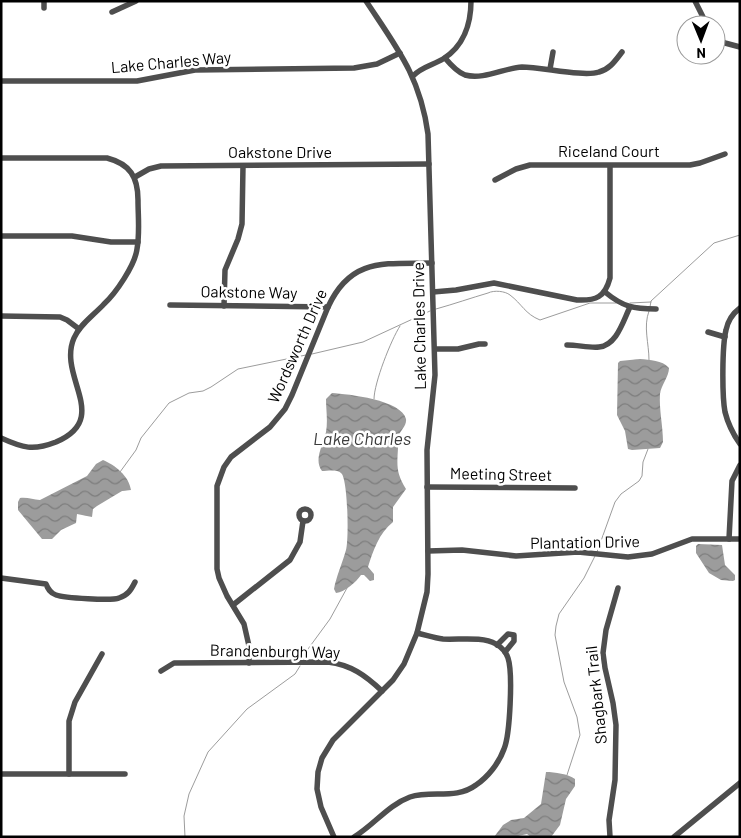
<svg xmlns="http://www.w3.org/2000/svg" width="741" height="838" viewBox="0 0 741 838" font-family="Barlow,sans-serif">
	<style>
		.water { fill: url(#water-waves) }
		.lines { fill: none; stroke-linecap: round; stroke-linejoin: round }
		.stream { stroke: #9c9c9c; stroke-width: 1 }
		.minor { stroke: #4e4e4e; stroke-width: 5.5 }
		.labels { text-anchor: middle; stroke-width: 5; stroke-linejoin: round; paint-order: stroke }
		.street-label { font-size: 16px; fill: #000; stroke: #fff }
		.water-label { font-size: 18px; font-style: italic; fill: #3d3d3d; stroke: #fff }
	</style>
	<defs>
		<pattern id="water-waves" width="16" height="10" patternUnits="userSpaceOnUse" patternTransform="scale(1.25)"><rect width="16" height="10" fill="#9c9c9c"/><path d="M0 5q4-4 8 0t8 0" fill="none" stroke="#7d7d7d"/></pattern>
	</defs>
	<rect width="100%" height="100%" fill="#fff"/>
	<!-- water -->
	<g class="water">
		<path d="M640 359C650 360 662 360 669 368 669 377 661 385 660 394 659 410 663 426 663 442L660 448 632 450 628 449 625 431 617 415 618 363 620 361Z"/>
		<path d="M332 393C348 394 402 400 406 419 407 426 400 431 398 437 398 440 398 445 398 448 397 466 396 473 406 489L393 507V522C379 533 373 551 368 567L374 574V580L370 581 364 575H361C356 582 345 592 336 593L334 589 335 584C338 572 343 561 346 550 349 540 348 478 341 473 337 469 327 471 322 471 313 459 324 444 326 432 328 421 326 409 326 399Z"/>
		<path d="M103 460C115 465 129 476 131 490L122 491 97 506 93 509 92 517 77 514 76 523 61 530 52 539H42L18 510V502L20 498C28 497 33 500 40 500L87 476 96 464Z"/>
		<polygon points="698,544 722,545 725,565 735,575 735,580 733,581 721,580 709,573 696,553 696,546"/>
		<path d="M546 772C555 772 568 774 575 779V786L566 799 560 825 551 837H531L527 834 514 837H494L503 825 511 820 524 818 541 804Z"/>
	</g>
	<g class="lines">
		<!-- stream -->
		<g class="stream">
			<polyline points="630,303 651,302"/>
			<polyline points="650,307 651,301 714,243 740,235"/>
			<path d="M436 309C454 304 471 298 488 293 494 290 505 291 510 295 522 304 525 314 540 320L590 303H616"/>
			<polyline points="312,354 363,342 430,311"/>
			<path d="M649 360C649 343 643 327 649 311"/>
			<path d="M374 399C374 383 391 340 400 326"/>
			<polyline points="120,472 136,450 141,438 169,403 189,393 203,391 211,387 238,369 306,355"/>
			<polyline points="597,552 615,502 621,494 639,481 642,476 643,462 648,449"/>
			<polyline points="303,660 308,649 330,619 347,588"/>
			<polyline points="567,775 580,735 577,717 564,682 555,635 556,626 559,614 584,578 595,556"/>
			<polyline points="185,837 184,816 189,794 208,752 247,709 295,674 300,666"/>
		</g>
		<!-- minor -->
		<g class="minor">
			<polyline points="44,1 44,8"/>
			<polyline points="695,1 707,25"/>
			<polyline points="112,12 136,1"/>
			<polyline points="716,37 725,43 740,47"/>
			<path d="M445 58C450 64 457 72 465 75 484 80 504 68 522 67 542 67 583 77 599 72 610 69 615 61 622 52"/>
			<polyline points="550,69 553,52"/>
			<path d="M413 76C421 67 433 65 443 59 464 46 471 23 471 1"/>
			<polyline points="1,81 137,81 195,70 354,68 377,64 400,53"/>
			<path d="M1 158H107C130 164 138 177 138 200 138 216 140 233 137 249 135 265 116 293 104 304 94 315 80 324 74 338 57 377 112 418 56 442 33 451 23 448 1 438"/>
			<polyline points="135,177 149,169 161,166 429,164"/>
			<polyline points="495,180 516,169 530,165 690,165 700,163 725,154"/>
			<polyline points="1,236 72,236 111,242 138,242"/>
			<path d="M433 292 456 290 494 283 577 300C596 301 605 297 610 278V166"/>
			<path d="M605 292C623 307 634 309 656 309"/>
			<polyline points="170,305 328,307"/>
			<polyline points="224,306 225,270 238,239 242,224 243,166"/>
			<path d="M740 308C732 314 728 320 726 330 722 346 722 396 725 412 728 424 733 434 740 444"/>
			<polyline points="1,316 60,317 67,320 79,329"/>
			<polyline points="708,332 725,337"/>
			<path d="M567 345C578 345 589 348 599 347 617 345 623 321 630 307"/>
			<polyline points="435,349 458,349 479,344 485,344"/>
			<polyline points="427,487 575,488"/>
			<circle cx="305" cy="515" r="6"/>
			<polyline points="729,539 732,481 740,465"/>
			<polyline points="428,551 462,550 516,556 578,552 628,557 652,554 692,539 740,539"/>
			<path d="M1 578 46 584C48 589 50 593 56 595 64 598 112 601 119 598 128 595 131 590 135 582"/>
			<polyline points="233,605 290,560 300,542 303,521"/>
			<polyline points="497,645 508,634 514,635 514,641 505,652"/>
			<path d="M249 663V646L244 624 227 596 219 578 217 569V486L224 467 231 457 270 427 285 409 292 395 328 307C351 257 385 264 432 263"/>
			<path d="M161 671 174 663 328 662C351 665 365 675 382 691"/>
			<polyline points="1,774 125,774"/>
			<polyline points="69,774 69,721 75,702 102,654"/>
			<path d="M334 837 321 807 317 789 318 772 322 758 333 740 393 680 404 664 417 633 427 592 428 574 427 450 435 375 428 134C420 76 397 48 366 1"/>
			<path d="M354 837C374 825 388 805 410 797 432 790 456 800 476 785 488 777 499 763 504 749 510 735 513 673 508 658 506 652 501 647 496 644 482 636 459 640 443 639 434 638 426 635 417 633"/>
			<polyline points="610,837 609,820 615,780 616,725 613,703 605,668 603,653 606,630 618,588"/>
			<polyline points="674,837 740,783"/>
		</g>
	</g>
	<g class="labels">
		<!-- street labels -->
		<g class="street-label">
			<text transform="translate(171 62) rotate(-5)" y="6">Lake Charles Way</text>
			<text x="609" y="157">Riceland Court</text>
			<text x="280" y="158">Oakstone Drive</text>
			<text transform="translate(249 292) rotate(1)" y="6">Oakstone Way</text>
			<text transform="translate(419 326) rotate(-91)" y="6">Lake Charles Drive</text>
			<text transform="translate(297 346) rotate(-66)" y="6">Wordsworth Drive</text>
			<text transform="translate(501 474) rotate(1)" y="6">Meeting Street</text>
			<text transform="translate(585 542) rotate(-1)" y="6">Plantation Drive</text>
			<text transform="translate(275 651) rotate(1)" y="6">Brandenburgh Way</text>
			<text transform="translate(596 695) rotate(-96)" y="6">Shagbark Trail</text>
		</g>
		<!-- water labels -->
		<g class="water-label">
			<text x="362" y="445">Lake Charles</text>
		</g>
	</g>
	<!-- border -->
	<rect width="741" height="838" fill="none" stroke="#000000" stroke-width="5"/>
	<!-- north arrow -->
	<g transform="translate(701 40) rotate(179)"><circle r="24" fill="#ffffff" stroke="#999999"/>
	<path d="M0-4L9 19L0 12L-9 19Z" fill="#000000"/>
	<text y="-8" font-size="14" font-weight="bold" text-anchor="middle" fill="#000000">N</text>
	</g>
</svg>
